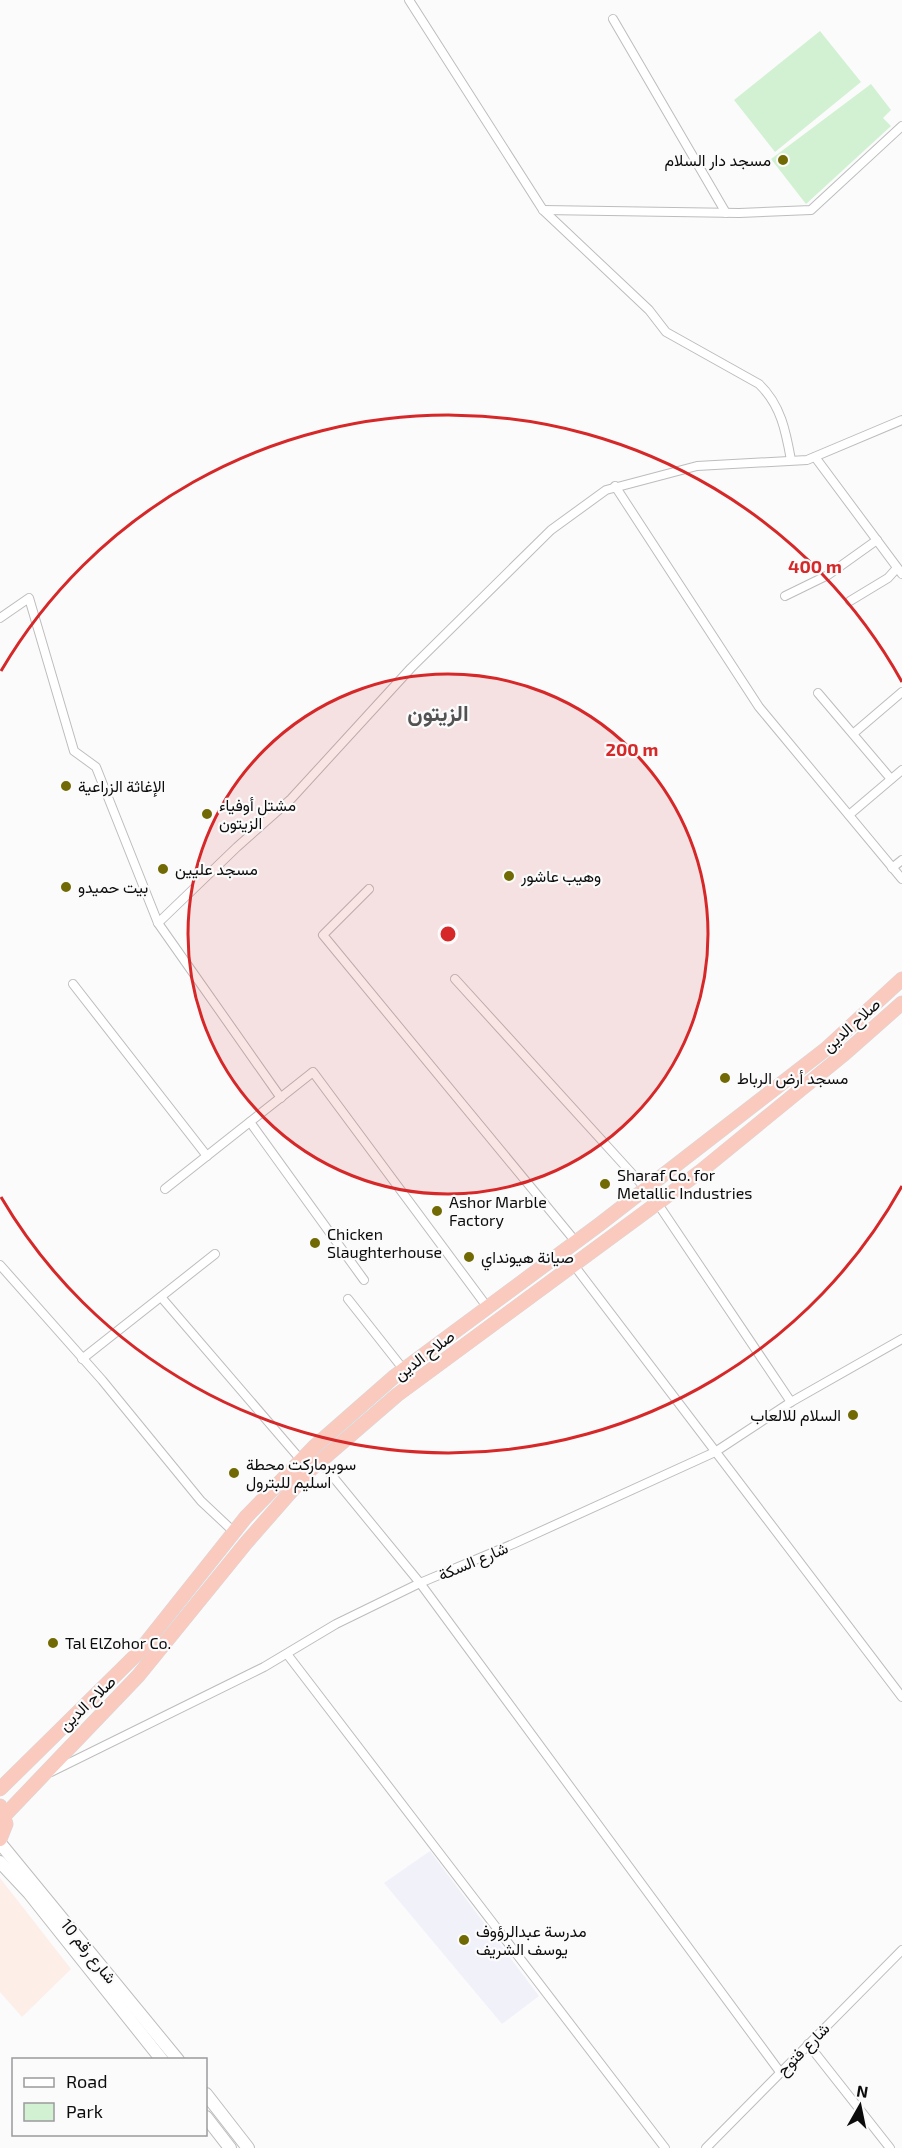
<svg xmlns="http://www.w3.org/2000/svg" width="902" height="2148" viewBox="0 0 902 2148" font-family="'Exo 2',Vazirmatn,sans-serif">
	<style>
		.industrial { fill: #fdeee8 }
		.built { fill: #f1f1fa }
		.green { fill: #d2f1d2 }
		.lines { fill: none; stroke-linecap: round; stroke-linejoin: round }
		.minor-casing { stroke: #bdbdbe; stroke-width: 10 }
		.secondary-casing { stroke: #bdbdbe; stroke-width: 14 }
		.trunk-casing { stroke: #d8d8d8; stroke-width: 15 }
		.minor { stroke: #fff; stroke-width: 8 }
		.secondary { stroke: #fff; stroke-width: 12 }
		.trunk { stroke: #facabf; stroke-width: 14 }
		.ring { fill: none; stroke: #d62828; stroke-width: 3 }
		.poi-dot { fill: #716a04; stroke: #fbfbfc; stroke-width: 2 }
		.labels { text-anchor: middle; stroke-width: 4.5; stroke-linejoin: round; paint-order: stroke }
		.poi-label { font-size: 16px; fill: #0c0c0c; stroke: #fbfbfc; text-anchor: start }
		.street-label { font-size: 16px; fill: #0c0c0c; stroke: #fbfbfc }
		.district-label { font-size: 22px; font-weight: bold; fill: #525253; stroke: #fbfbfc }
		.centre { fill: #d62828; stroke: #fbfbfc; stroke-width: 3 }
		.ring-label { font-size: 18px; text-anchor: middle; font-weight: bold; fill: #d62828; stroke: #fbfbfc; stroke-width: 4.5; stroke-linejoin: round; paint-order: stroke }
	</style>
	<rect width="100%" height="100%" fill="#fbfbfc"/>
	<!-- industrial -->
	<polygon class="industrial" points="0,1878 71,1969 22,2017 0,1992"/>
	<!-- built -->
	<polygon class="built" points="430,1851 539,1996 502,2024 384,1883"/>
	<!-- green -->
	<g class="green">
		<polygon points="820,31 861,82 775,152 734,100"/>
		<polygon points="871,84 891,110 883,118 891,126 806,204 771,159"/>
	</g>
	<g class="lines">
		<defs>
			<g id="minor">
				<path d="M409 0 543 210 649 310 666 332 759 384C781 405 786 432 791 460"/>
				<polyline points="613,19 726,213"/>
				<polyline points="543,210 739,213 811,210 902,126"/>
				<polyline points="815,457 902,574"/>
				<polyline points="615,486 759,707 902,879"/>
				<polyline points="785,596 828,575 877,540"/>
				<polyline points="850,601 888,578 897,568"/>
				<polyline points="0,618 29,598 74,751 96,767 158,923 281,1098"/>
				<polyline points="818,693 891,779"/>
				<polyline points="854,733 902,692"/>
				<polyline points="849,815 902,770"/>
				<polyline points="892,868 902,860"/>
				<polyline points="369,889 323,935 576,1242"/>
				<polyline points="158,923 237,847 291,799 411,668 551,530 606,490 697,466 807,460 902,420"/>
				<polyline points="455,979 646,1189"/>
				<polyline points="73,984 207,1156"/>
				<polyline points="250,1122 364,1280"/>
				<polyline points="165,1189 313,1072 488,1308"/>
				<polyline points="658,1204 791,1402"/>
				<polyline points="573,1264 902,1697"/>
				<polyline points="0,1265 102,1380 201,1501 234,1532"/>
				<polyline points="161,1297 301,1460"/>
				<polyline points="348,1299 404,1370"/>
				<polyline points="82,1359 215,1254"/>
				<polyline points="320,1461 420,1583 780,2072"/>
				<polyline points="287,1654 665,2148"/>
				<polyline points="51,1772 264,1667 336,1624 420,1583 513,1544 715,1452 791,1402 902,1339"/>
				<polyline points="808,2044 890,2148"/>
				<polyline points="706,2148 902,1950"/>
			</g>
			<g id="secondary">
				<polyline points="0,1843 178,2060"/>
				<polyline points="0,1862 29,1893 162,2060"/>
				<polyline points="206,2094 248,2148"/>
				<polyline points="206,2117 230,2148"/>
			</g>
			<g id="trunk">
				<polyline points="0,1789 138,1653 246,1517 314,1447 395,1376 600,1224 826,1049 902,979"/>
				<polyline points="0,1806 6,1824 0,1839"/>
				<polyline points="5,1815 138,1676 246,1543 309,1471 397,1395 701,1171 843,1055 902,1003"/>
			</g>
		</defs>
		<!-- minor casing -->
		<use href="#minor" class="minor-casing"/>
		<!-- secondary casing -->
		<use href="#secondary" class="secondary-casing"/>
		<!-- trunk casing -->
		<use href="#trunk" class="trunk-casing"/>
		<!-- minor -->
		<use href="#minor" class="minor"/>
		<!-- secondary -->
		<use href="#secondary" class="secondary"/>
		<!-- trunk -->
		<use href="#trunk" class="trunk"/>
	</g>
	<!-- distance rings -->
	<circle cx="448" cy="934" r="260" fill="#d62828" fill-opacity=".12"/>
	<g class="ring">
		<circle cx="448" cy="934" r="260"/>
		<path d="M902 1186A519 519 0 0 1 1 1197M1 671A519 519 0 0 1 902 682"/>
	</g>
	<!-- markers -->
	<g class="poi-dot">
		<circle cx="783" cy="160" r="6"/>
		<circle cx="66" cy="786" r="6"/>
		<circle cx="207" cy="814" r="6"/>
		<circle cx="163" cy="869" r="6"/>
		<circle cx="509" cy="876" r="6"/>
		<circle cx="66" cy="887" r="6"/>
		<circle cx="725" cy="1078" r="6"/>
		<circle cx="605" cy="1184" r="6"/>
		<circle cx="437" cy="1211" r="6"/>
		<circle cx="315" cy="1243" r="6"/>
		<circle cx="469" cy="1257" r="6"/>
		<circle cx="853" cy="1415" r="6"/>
		<circle cx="234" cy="1473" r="6"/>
		<circle cx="53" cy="1643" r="6"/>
		<circle cx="464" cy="1940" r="6"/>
	</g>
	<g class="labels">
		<!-- poi labels -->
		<g class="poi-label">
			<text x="771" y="166" text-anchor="end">مسجد دار السلام</text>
			<text x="78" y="792">الإغاثة الزراعية</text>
			<text x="219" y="811">مشتل أوفياء<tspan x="219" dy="18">الزيتون</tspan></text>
			<text x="175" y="875">مسجد عليين</text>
			<text x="521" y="882">وهيب عاشور</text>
			<text x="78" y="893">بيت حميدو</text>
			<text x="737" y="1084">مسجد أرض الرباط</text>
			<text x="617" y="1181">Sharaf Co. for<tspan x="617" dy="18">Metallic Industries</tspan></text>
			<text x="449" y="1208">Ashor Marble<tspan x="449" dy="18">Factory</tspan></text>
			<text x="327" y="1240">Chicken<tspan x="327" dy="18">Slaughterhouse</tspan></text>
			<text x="481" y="1263">صيانة هيونداي</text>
			<text x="841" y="1421" text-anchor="end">السلام للالعاب</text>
			<text x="246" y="1470">سوبرماركت محطة<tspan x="246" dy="18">اسليم للبترول</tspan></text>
			<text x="65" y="1649">Tal ElZohor Co.</text>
			<text x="476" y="1937">مدرسة عبدالرؤوف<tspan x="476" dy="18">يوسف الشريف</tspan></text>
		</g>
		<!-- street labels -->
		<g class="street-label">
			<text transform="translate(851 1025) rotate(-42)" y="6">صلاح الدين</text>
			<text transform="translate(424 1355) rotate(-37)" y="6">صلاح الدين</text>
			<text transform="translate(473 1561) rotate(-23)" y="6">شارع السكة</text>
			<text transform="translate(87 1703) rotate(-44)" y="6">صلاح الدين</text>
			<text transform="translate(89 1951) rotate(51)" y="6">شارع رقم 10</text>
			<text transform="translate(803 2049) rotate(-45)" y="6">شارع فتوح</text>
		</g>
		<!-- district labels -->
		<g class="district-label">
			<text x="438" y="721">الزيتون</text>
		</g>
	</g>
	<circle cx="448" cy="934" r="9" class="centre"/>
	<g class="ring-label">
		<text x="815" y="573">400 m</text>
		<text x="632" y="756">200 m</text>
	</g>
	<!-- legend -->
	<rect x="12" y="2058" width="195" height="78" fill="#fbfbfc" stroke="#9b9b9c" stroke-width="1.5"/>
	<rect x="24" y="2078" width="30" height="9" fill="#ffffff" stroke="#9b9b9c" stroke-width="1.5"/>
	<text x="66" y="2088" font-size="18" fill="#0c0c0c">Road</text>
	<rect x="24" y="2103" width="30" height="18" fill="#d2f1d2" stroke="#9b9b9c" stroke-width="1.5"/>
	<text x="66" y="2118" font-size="18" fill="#0c0c0c">Park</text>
	<!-- north arrow -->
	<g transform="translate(860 2106) rotate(9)" stroke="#fbfbfc" stroke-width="4.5" paint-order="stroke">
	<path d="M0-4.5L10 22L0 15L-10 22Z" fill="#0c0c0c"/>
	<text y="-9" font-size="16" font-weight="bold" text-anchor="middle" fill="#0c0c0c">N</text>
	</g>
</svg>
